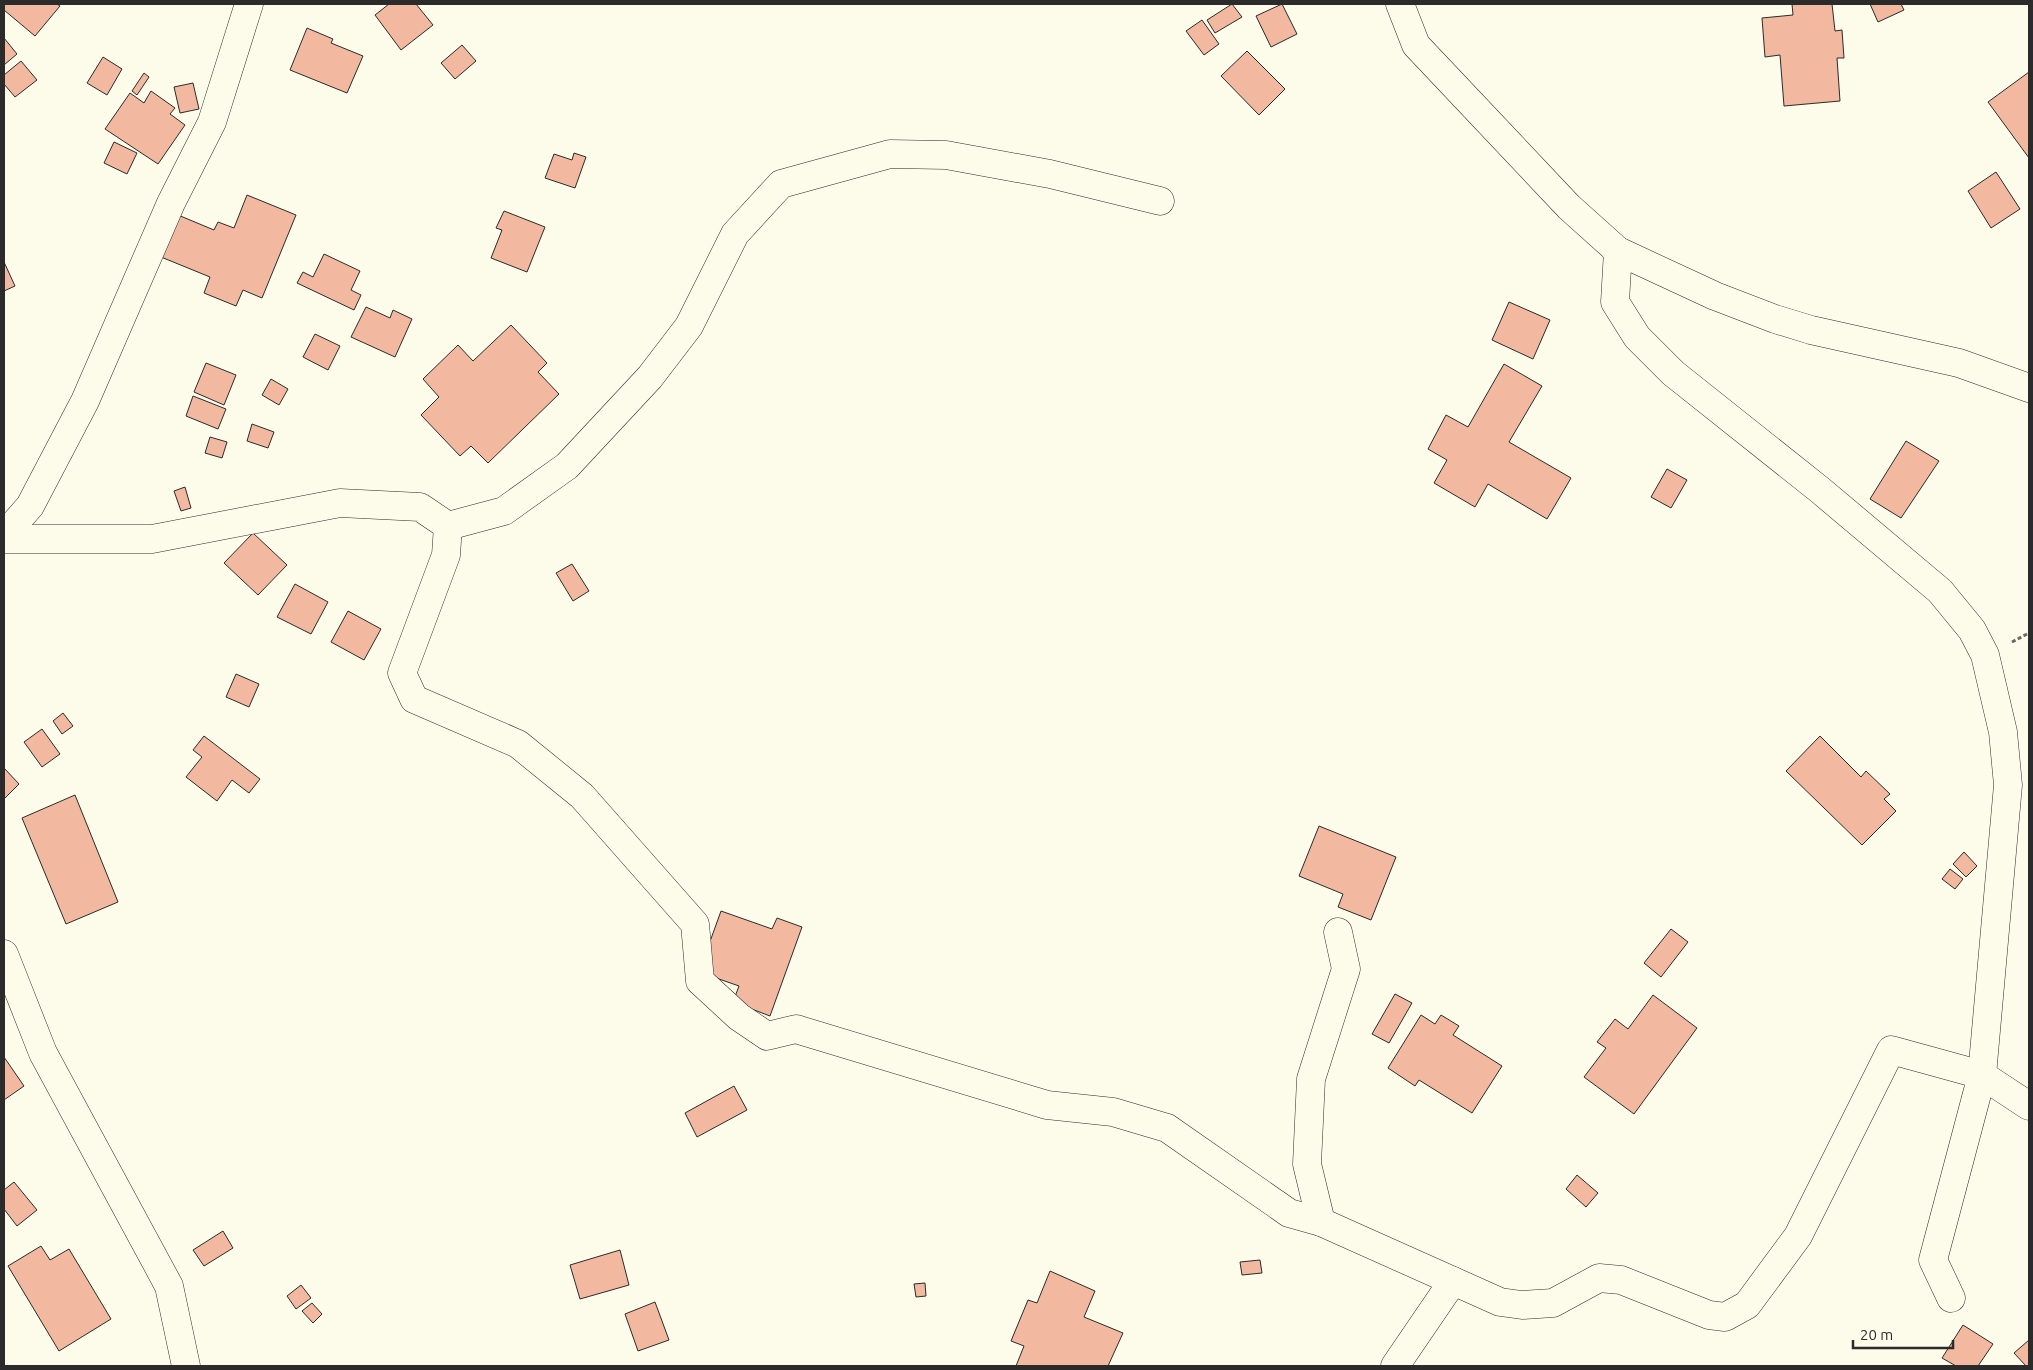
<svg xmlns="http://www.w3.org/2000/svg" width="2033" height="1370" viewBox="0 0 2033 1370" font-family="Ubuntu,sans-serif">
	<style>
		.building { fill: #f2b8a0; stroke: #2b2b2b }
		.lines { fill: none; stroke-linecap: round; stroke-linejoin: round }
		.street-casing { stroke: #2b2b2b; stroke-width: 29 }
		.path { stroke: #6a6964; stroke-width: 3; stroke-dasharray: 4 2.5; stroke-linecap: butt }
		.street { stroke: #fdfbea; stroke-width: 28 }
	</style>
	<rect width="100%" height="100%" fill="#fdfbea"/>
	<!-- building -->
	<g class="building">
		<polygon points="4,4 57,4 60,6 35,36 4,10"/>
		<polygon points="389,4 416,4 433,25 401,50 375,15"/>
		<polygon points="1232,4 1242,17 1215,33 1207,20"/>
		<polygon points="1282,4 1297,34 1271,47 1256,16"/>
		<polygon points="1792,4 1832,4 1835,31 1842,30 1844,58 1837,58 1840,101 1784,106 1780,55 1765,57 1762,18 1793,15"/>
		<polygon points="1870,4 1901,4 1904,10 1878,22"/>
		<polygon points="1202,20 1219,44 1204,55 1186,31"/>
		<polygon points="307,28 333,39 331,43 363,56 347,93 290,70"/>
		<polygon points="4,38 17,54 4,65"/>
		<polygon points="462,45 476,61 455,79 441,63"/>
		<polygon points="1247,51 1285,89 1259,115 1221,76"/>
		<polygon points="103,57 122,69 107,95 87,83"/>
		<polygon points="21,61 37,80 15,97 4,84 4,75"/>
		<polygon points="2029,72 2029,158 1988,102"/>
		<polygon points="144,73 149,77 137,95 132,91"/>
		<polygon points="193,83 199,109 180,113 174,87"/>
		<polygon points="151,91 175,108 170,114 185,125 158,164 105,129 130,93 144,103"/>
		<polygon points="114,142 137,153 127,174 104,163"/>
		<polygon points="574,153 586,157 575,188 545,178 554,154 572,160"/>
		<polygon points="1996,172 2020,209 1991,228 1968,191"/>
		<polygon points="247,195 296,215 262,298 243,290 236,306 204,293 210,277 161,257 178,215 214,230 218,222 234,228"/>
		<polygon points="504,211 545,227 527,272 491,258 502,230 496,228"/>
		<polygon points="324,254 360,271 351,290 361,295 354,310 297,283 303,272 313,277"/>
		<polygon points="4,262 15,286 4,291"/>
		<polygon points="1509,302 1550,320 1533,359 1492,340"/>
		<polygon points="366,307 390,318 393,310 412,319 395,357 351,337"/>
		<polygon points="511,325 547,363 538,372 559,394 488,463 471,446 460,456 421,415 439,397 423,379 458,345 473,361"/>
		<polygon points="315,334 340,346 328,370 303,357"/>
		<polygon points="206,363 236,375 224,405 194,392"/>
		<polygon points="1504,364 1542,386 1509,442 1571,478 1547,519 1488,484 1475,507 1434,483 1447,460 1428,449 1446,415 1468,427"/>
		<polygon points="271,379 288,389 279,405 262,395"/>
		<polygon points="193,396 226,409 218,429 186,416"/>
		<polygon points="252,424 274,432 268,448 247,441"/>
		<polygon points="210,437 227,442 222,458 205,453"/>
		<polygon points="1906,441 1939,461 1901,518 1870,499"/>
		<polygon points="1667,469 1687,480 1671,508 1651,497"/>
		<polygon points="185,487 191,508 181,511 174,491"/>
		<polygon points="253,533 287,565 258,595 224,563"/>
		<polygon points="572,564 589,591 573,601 556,573"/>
		<polygon points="295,584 328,602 311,634 277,617"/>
		<polygon points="348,611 381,629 364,660 331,642"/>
		<polygon points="236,674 259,684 249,707 226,697"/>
		<polygon points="63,713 73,726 62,734 53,721"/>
		<polygon points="42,729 60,754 42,767 24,742"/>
		<polygon points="204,736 260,779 249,793 232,780 217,801 186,777 202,757 193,750"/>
		<polygon points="1820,736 1861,777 1866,771 1890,794 1884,799 1896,811 1862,845 1786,771"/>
		<polygon points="4,768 19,784 4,799"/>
		<polygon points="75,795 118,902 66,924 22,818"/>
		<polygon points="1319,826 1396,857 1371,920 1338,907 1343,894 1299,876"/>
		<polygon points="1964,852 1977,866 1966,877 1953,864"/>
		<polygon points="1950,869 1963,879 1955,889 1942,879"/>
		<polygon points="721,911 772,929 777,918 802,927 770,1016 733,1002 739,986 699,972"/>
		<polygon points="1671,929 1688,942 1661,977 1644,963"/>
		<polygon points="1395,994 1412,1003 1389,1043 1372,1034"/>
		<polygon points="1653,995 1697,1028 1634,1114 1584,1077 1606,1048 1597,1042 1615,1019 1628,1029"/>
		<polygon points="1421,1015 1435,1024 1441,1015 1459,1026 1453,1035 1502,1066 1472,1113 1419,1080 1415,1086 1388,1068"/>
		<polygon points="4,1057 24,1086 4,1100"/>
		<polygon points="734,1086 747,1110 697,1137 685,1113"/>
		<polygon points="1577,1175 1598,1193 1586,1207 1566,1189"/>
		<polygon points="14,1182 37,1210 17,1226 4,1209 4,1190"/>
		<polygon points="223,1231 233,1248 204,1266 193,1250"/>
		<polygon points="41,1246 50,1260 69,1249 111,1319 59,1351 8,1266"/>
		<polygon points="620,1250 629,1285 580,1299 570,1265"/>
		<polygon points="1260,1260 1262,1273 1242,1275 1240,1262"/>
		<polygon points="1050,1271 1095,1291 1084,1317 1123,1333 1108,1366 1016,1366 1024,1346 1011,1341 1028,1300 1037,1303"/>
		<polygon points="925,1283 926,1296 916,1297 914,1284"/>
		<polygon points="301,1285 311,1298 296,1309 287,1296"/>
		<polygon points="655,1302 669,1340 638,1351 625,1314"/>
		<polygon points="312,1303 322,1314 313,1323 302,1311"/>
		<polygon points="1963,1325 1993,1344 1978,1366 1956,1366 1942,1358"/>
		<polygon points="2029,1340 2029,1366 2026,1366 2014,1353"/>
	</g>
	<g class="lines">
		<defs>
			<g id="street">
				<polyline points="1400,4 1416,45 1569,207 1618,251 1715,296 1775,319 1811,330 1959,363 2029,388"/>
				<polyline points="1618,251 1615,302 1637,337 1673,373 1820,490 1940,591 1972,630 1985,655 2003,732 2008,785 1982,1075 1933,1260 1951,1298"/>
				<polyline points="448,526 504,511 567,466 650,377 689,326 735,234 781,184 890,154 946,155 1050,174 1160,201"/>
				<polyline points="4,531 15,523 30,506 85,401 171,203 212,122 249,4"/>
				<polyline points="4,539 152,539 340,503 420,507 448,526 446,555 402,673 414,699 518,744 582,796 695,924 700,981 739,1017 767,1036 796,1029 1047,1105 1113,1112 1167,1128 1289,1213 1321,1222"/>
				<polyline points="1338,932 1346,969 1311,1079 1307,1164 1321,1222 1500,1302 1522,1305 1553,1303 1599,1278 1621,1280 1709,1315 1725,1317 1747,1305 1798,1236 1891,1050 1982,1075 2029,1106"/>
				<polyline points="4,954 43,1053 169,1286 186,1366"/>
				<polyline points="1395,1366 1453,1281"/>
			</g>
		</defs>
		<!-- street casing -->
		<use href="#street" class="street-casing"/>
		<!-- path -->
		<polyline class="path" points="2012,642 2029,633"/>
		<!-- street -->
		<use href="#street" class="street"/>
	</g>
	<!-- border -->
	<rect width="2033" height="1370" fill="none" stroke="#2b2b2b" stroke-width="10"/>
	<!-- scale -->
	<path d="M1853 1340v8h100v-8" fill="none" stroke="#2b2b2b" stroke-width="2.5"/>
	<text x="1860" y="1340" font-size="15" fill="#2b2b2b" stroke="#fdfbea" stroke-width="4" paint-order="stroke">20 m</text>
</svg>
